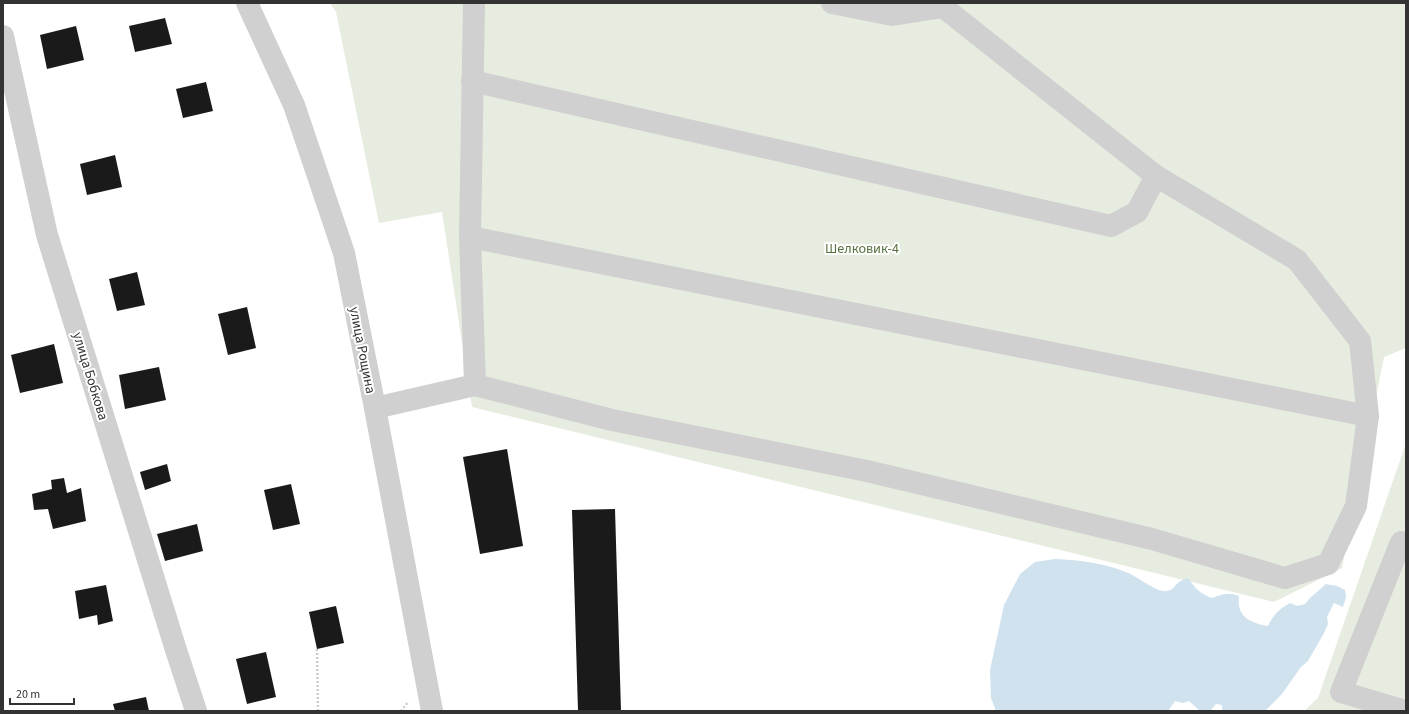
<svg xmlns="http://www.w3.org/2000/svg" width="1409" height="714" viewBox="0 0 1409 714" font-family="'Source Sans 3',sans-serif">
	<style>
		.green { fill: #e6ecdf }
		.water { fill: #cfe2ee }
		.building { fill: #1a1a1a }
		.lines { fill: none; stroke-linecap: round; stroke-linejoin: round }
		.path { stroke: #cdcdcd; stroke-width: 2.5; stroke-dasharray: 2 2; stroke-linecap: butt }
		.minor { stroke: #d0d0d0; stroke-width: 22 }
		.labels { text-anchor: middle; stroke-width: 4; stroke-linejoin: round; paint-order: stroke }
		.park-label { font-size: 14px; fill: #56703f; stroke: #fff }
		.street-label { font-size: 14px; fill: #333; stroke: #fff }
	</style>
	<rect width="100%" height="100%" fill="#fff"/>
	<!-- green -->
	<g class="green">
		<polygon points="330,3 1406,3 1406,348 1384,357 1342,568 1274,602 472,407 442,212 379,223 336,12"/>
		<polygon points="1406,443 1406,711 1304,711 1318,698"/>
	</g>
	<!-- water -->
	<path class="water" d="M1055 559C1080 560 1105 563 1128 573 1138 577 1155 591 1164 591 1172 592 1174 586 1179 582 1182 580 1185 579 1188 578 1195 588 1200 594 1212 598 1222 594 1229 592 1239 596 1236 616 1250 623 1268 626 1274 614 1278 610 1290 603L1297 606 1305 604 1310 598 1326 584 1337 586 1345 590 1346 597 1343 607 1334 603 1327 617 1328 624 1324 633 1308 661 1301 667 1282 694 1265 711H1222V705L1216 704 1210 711H1200L1189 701 1183 703 1175 701 1168 711H996L991 698 990 670 1004 605 1020 574 1035 562Z"/>
	<!-- building -->
	<g class="building">
		<polygon points="165,18 172,44 135,52 129,26"/>
		<polygon points="76,26 84,60 47,69 40,35"/>
		<polygon points="206,82 213,111 183,118 176,89"/>
		<polygon points="115,155 122,187 87,195 80,164"/>
		<polygon points="137,272 145,305 117,311 109,279"/>
		<polygon points="247,307 256,348 228,355 218,314"/>
		<polygon points="54,344 63,383 20,393 11,355"/>
		<polygon points="159,367 166,400 125,409 119,375"/>
		<polygon points="507,449 523,546 480,554 463,457"/>
		<polygon points="167,464 171,481 145,490 140,472"/>
		<polygon points="64,478 67,493 81,488 86,521 53,529 48,509 34,510 32,494 52,489 51,480"/>
		<polygon points="291,484 300,524 273,530 264,490"/>
		<polygon points="615,509 621,711 578,711 572,510"/>
		<polygon points="197,524 203,551 165,561 157,534"/>
		<polygon points="106,585 113,621 98,625 97,615 79,619 75,591"/>
		<polygon points="336,606 344,643 317,649 309,612"/>
		<polygon points="266,652 276,697 247,704 236,659"/>
		<polygon points="146,697 149,711 115,711 113,704"/>
	</g>
	<g class="lines">
		<!-- path -->
		<g class="path">
			<polyline points="317,649 318,711"/>
			<polyline points="401,711 408,702"/>
		</g>
		<!-- minor -->
		<g class="minor">
			<polyline points="247,3 294,105 344,253 375,408 432,711"/>
			<polyline points="832,3 892,15 943,7"/>
			<polyline points="935,3 943,7 1156,176 1297,260 1360,341 1368,416"/>
			<polyline points="3,36 47,235 176,650 196,711"/>
			<polyline points="472,81 1111,226 1137,212 1156,176"/>
			<polyline points="470,237 1368,416 1356,506 1328,564 1285,578 1152,539 867,471 612,420 475,385"/>
			<polyline points="375,408 475,385 470,237 474,3"/>
			<polyline points="1401,542 1341,692 1406,711"/>
		</g>
	</g>
	<g class="labels">
		<!-- park labels -->
		<g class="park-label">
			<text x="862" y="253">Шелковик-4</text>
		</g>
		<!-- street labels -->
		<g class="street-label">
			<text transform="translate(363 350) rotate(79)" y="5">улица Рощина</text>
			<text transform="translate(91 376) rotate(73)" y="5">улица Бобкова</text>
		</g>
	</g>
	<!-- border -->
	<rect width="1409" height="714" fill="none" stroke="#333333" stroke-width="8"/>
	<!-- scale -->
	<path d="M10 698v6h64v-6" fill="none" stroke="#333333" stroke-width="2"/>
	<text x="16" y="698" font-size="12" fill="#333333" stroke="#ffffff" stroke-width="3" paint-order="stroke">20 m</text>
</svg>
